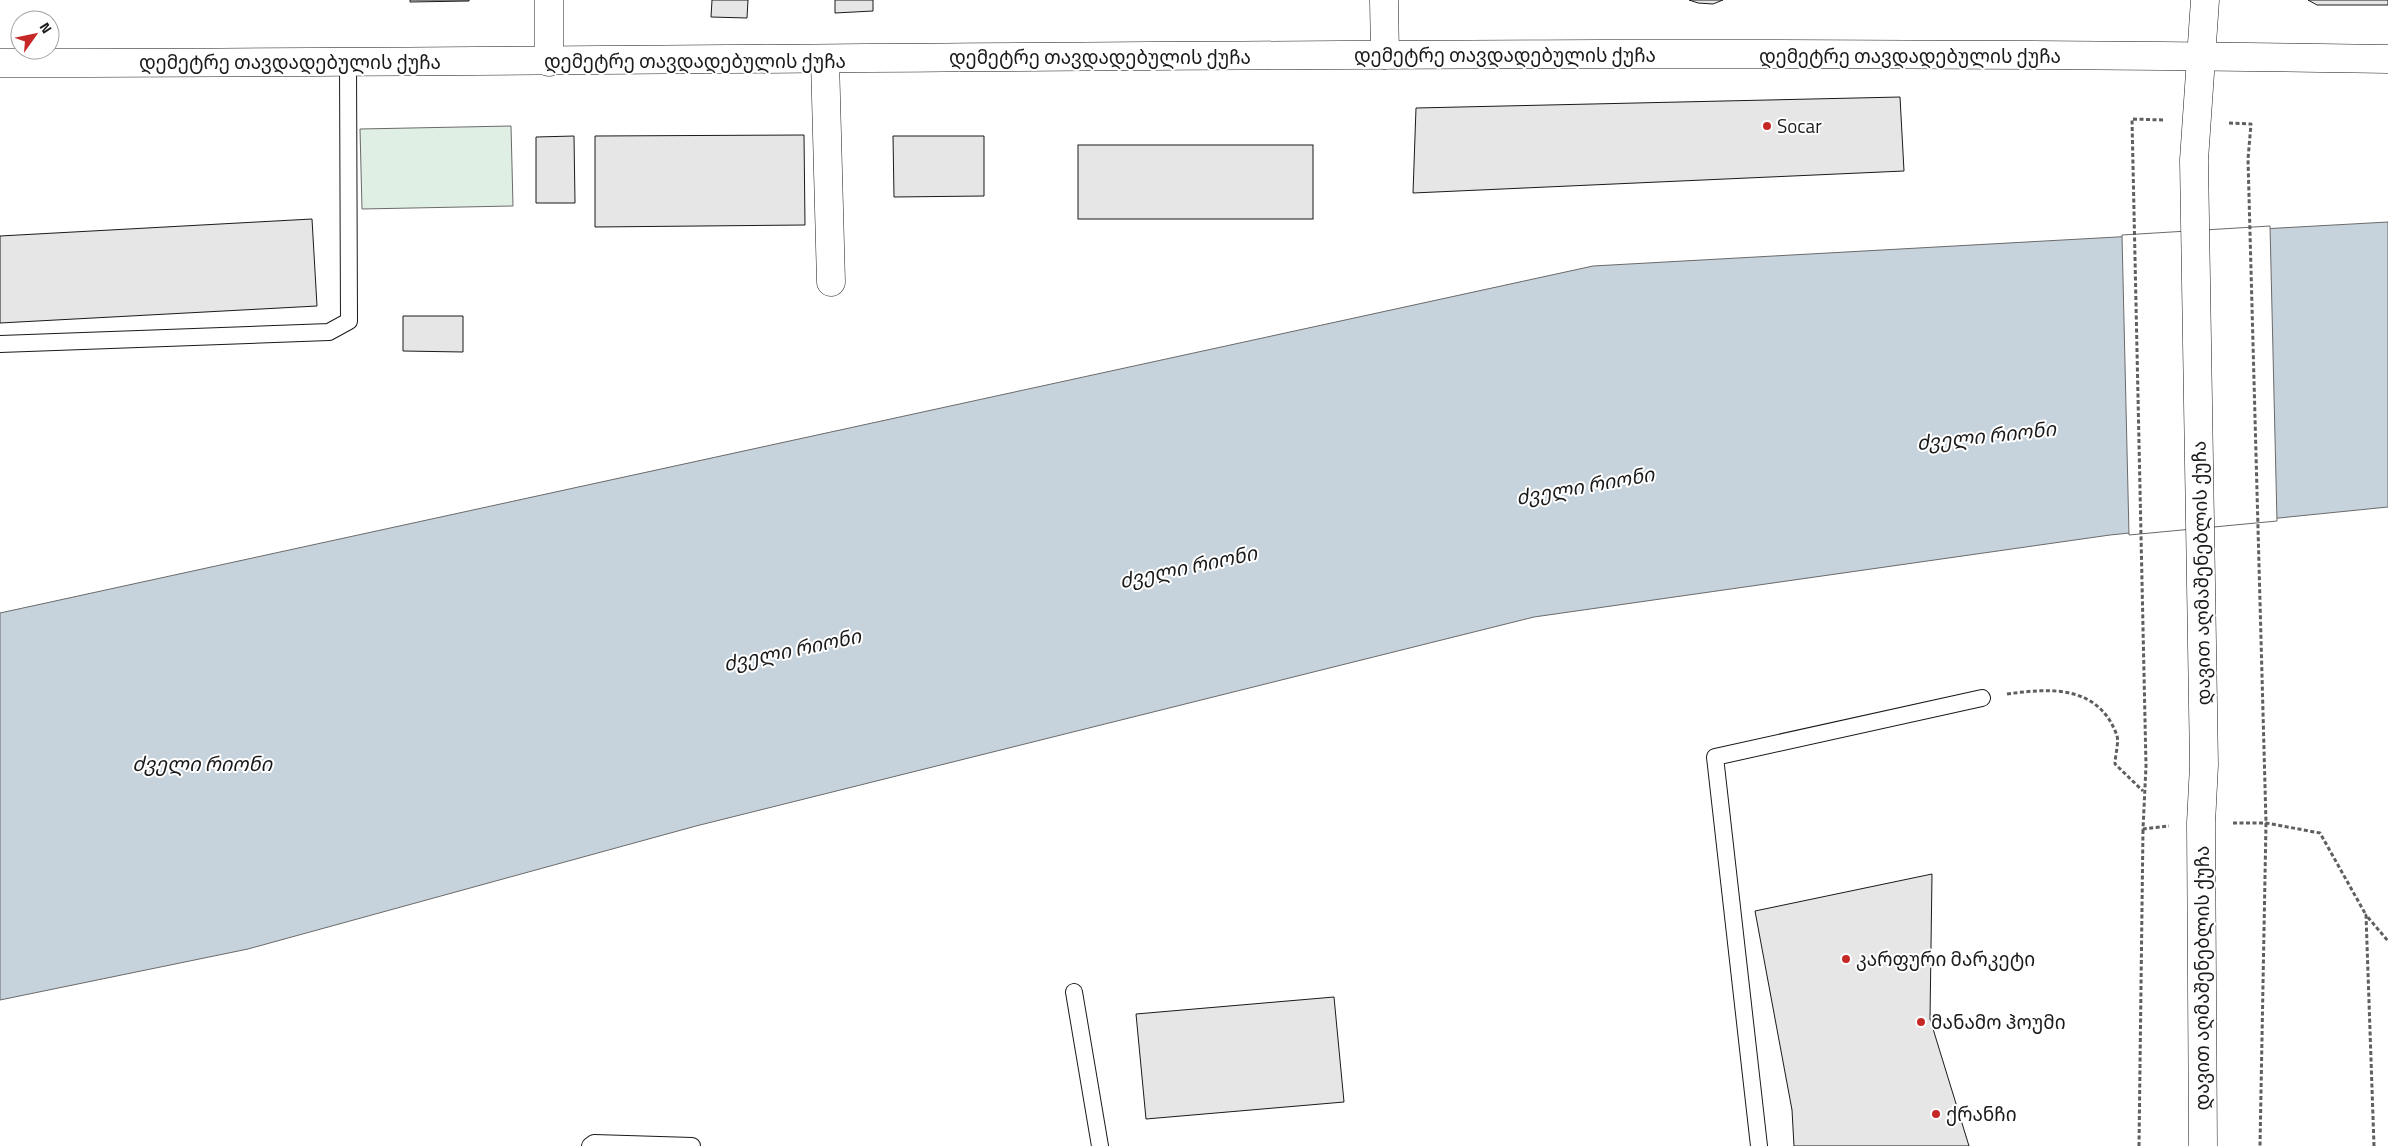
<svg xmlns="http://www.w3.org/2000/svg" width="2388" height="1146" viewBox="0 0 2388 1146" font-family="'Titillium Web','Noto Sans Georgian',sans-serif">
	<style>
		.green { fill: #e0efe3; stroke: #6a6a6a }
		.water { fill: #c6d2dc; stroke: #6a6a6a }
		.pier { fill: #fff; stroke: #6a6a6a }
		.building { fill: #e6e6e6; stroke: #1a1a1a }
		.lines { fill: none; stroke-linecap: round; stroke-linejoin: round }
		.service-casing { stroke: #1a1a1a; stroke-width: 18 }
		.minor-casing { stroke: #1a1a1a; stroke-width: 29 }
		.tertiary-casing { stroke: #1a1a1a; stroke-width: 29 }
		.path { stroke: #5f5f5f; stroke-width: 3; stroke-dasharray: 4 2.5; stroke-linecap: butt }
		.service { stroke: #fff; stroke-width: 16 }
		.minor { stroke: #fff; stroke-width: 28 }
		.tertiary { stroke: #fff; stroke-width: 28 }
		.poi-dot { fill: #c62828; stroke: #fff; stroke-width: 2 }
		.labels { text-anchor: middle; stroke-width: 4; stroke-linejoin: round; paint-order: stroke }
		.street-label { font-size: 19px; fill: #1a1a1a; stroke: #fff }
		.poi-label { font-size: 19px; fill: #1a1a1a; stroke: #fff; text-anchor: start }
		.water-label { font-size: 20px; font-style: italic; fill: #1a1a1a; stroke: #fff }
	</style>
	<rect width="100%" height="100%" fill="#fff"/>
	<!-- green -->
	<polygon class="green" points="511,126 513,206 362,209 360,129"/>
	<!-- water -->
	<polygon class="water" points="2388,222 2388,507 2110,535 1534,617 696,826 248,949 0,1000 0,613 1593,266"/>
	<!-- pier -->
	<polygon class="pier" points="2270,226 2277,521 2129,535 2122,235"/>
	<!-- building -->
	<g class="building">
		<polygon points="410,0 469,0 469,1 410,2"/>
		<polygon points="712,0 748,0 747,18 711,17"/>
		<polygon points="835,0 873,0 873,11 835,13"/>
		<polygon points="1689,0 1723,0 1713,4 1698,3"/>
		<polygon points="2308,0 2388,0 2388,5 2317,5"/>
		<polygon points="1900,97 1904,171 1413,193 1416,108"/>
		<polygon points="804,135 805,225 595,227 595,136"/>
		<polygon points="574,136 575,203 536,203 536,137"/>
		<polygon points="893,136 984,136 984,196 894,197"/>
		<rect x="1078" y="145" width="235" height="74"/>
		<polygon points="312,219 317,306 0,323 0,236"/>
		<polygon points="403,316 463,316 463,352 403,351"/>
		<polygon points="1932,874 1930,1019 1969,1146 1794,1146 1792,1110 1755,911"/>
		<polygon points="1334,997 1344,1102 1146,1119 1136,1014"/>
	</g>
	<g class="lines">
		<defs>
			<g id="service">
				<polyline points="0,344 329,332 349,321 348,62"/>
				<polyline points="1074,992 1100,1146"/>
				<polyline points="590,1146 594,1143 692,1146"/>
				<polyline points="1759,1146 1715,757 1982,698"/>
			</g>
			<g id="minor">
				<polyline points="549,0 549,62"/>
				<polyline points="1384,0 1385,55"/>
				<polyline points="825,60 831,282"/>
			</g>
			<g id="tertiary">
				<path d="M0 63C796 62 1592 46 2388 59"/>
				<polyline points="2203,1146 2201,823 2204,765 2194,160 2205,0"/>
			</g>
		</defs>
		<!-- service casing -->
		<use href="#service" class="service-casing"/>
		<!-- minor casing -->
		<use href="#minor" class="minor-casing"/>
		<!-- tertiary casing -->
		<use href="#tertiary" class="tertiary-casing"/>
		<!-- path -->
		<g class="path">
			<polyline points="2163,120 2132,119 2146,766 2143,829 2169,826"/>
			<polyline points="2229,123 2251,124 2248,159 2266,823 2260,1146"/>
			<path d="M2007 694C2050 688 2097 685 2116 733 2120 740 2115 755 2115 764L2143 791"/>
			<polyline points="2233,823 2266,823 2320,833 2366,915"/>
			<polyline points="2139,1146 2143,829"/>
			<polyline points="2374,1146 2366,915 2388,941"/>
		</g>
		<!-- service -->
		<use href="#service" class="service"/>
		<!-- minor -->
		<use href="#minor" class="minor"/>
		<!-- tertiary -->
		<use href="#tertiary" class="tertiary"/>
	</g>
	<!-- markers -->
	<g class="poi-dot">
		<circle cx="1767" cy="126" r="5"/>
		<circle cx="1846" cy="959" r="5"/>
		<circle cx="1921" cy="1022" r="5"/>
		<circle cx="1936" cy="1114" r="5"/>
	</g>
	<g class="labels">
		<!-- street labels -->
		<g class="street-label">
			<text x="1505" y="62">დემეტრე თავდადებულის ქუჩა</text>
			<text x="1910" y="63">დემეტრე თავდადებულის ქუჩა</text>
			<text x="1100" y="64">დემეტრე თავდადებულის ქუჩა</text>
			<text x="695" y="68">დემეტრე თავდადებულის ქუჩა</text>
			<text x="290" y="69">დემეტრე თავდადებულის ქუჩა</text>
			<text transform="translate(2201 573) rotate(-91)" y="7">დავით აღმაშენებლის ქუჩა</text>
			<text transform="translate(2202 978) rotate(-90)" y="7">დავით აღმაშენებლის ქუჩა</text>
		</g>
		<!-- poi labels -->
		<g class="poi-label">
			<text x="1777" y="133">Socar</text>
			<text x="1856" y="966">კარფური მარკეტი</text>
			<text x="1931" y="1029">მანამო ჰოუმი</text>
			<text x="1946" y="1121">ქრანჩი</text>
		</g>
		<!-- water labels -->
		<g class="water-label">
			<text transform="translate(1986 436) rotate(-6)" y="7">ძველი რიონი</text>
			<text transform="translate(1585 486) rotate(-10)" y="7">ძველი რიონი</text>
			<text transform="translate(1188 567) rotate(-12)" y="7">ძველი რიონი</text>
			<text transform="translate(792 650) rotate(-12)" y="7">ძველი რიონი</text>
			<text x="202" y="771">ძველი რიონი</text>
		</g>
	</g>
	<!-- north arrow -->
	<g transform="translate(35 35) rotate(57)"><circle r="24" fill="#ffffff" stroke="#a3a3a3"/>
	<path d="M0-4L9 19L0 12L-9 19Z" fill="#c62828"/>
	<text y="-8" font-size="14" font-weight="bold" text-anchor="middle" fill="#1a1a1a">N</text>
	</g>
</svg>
